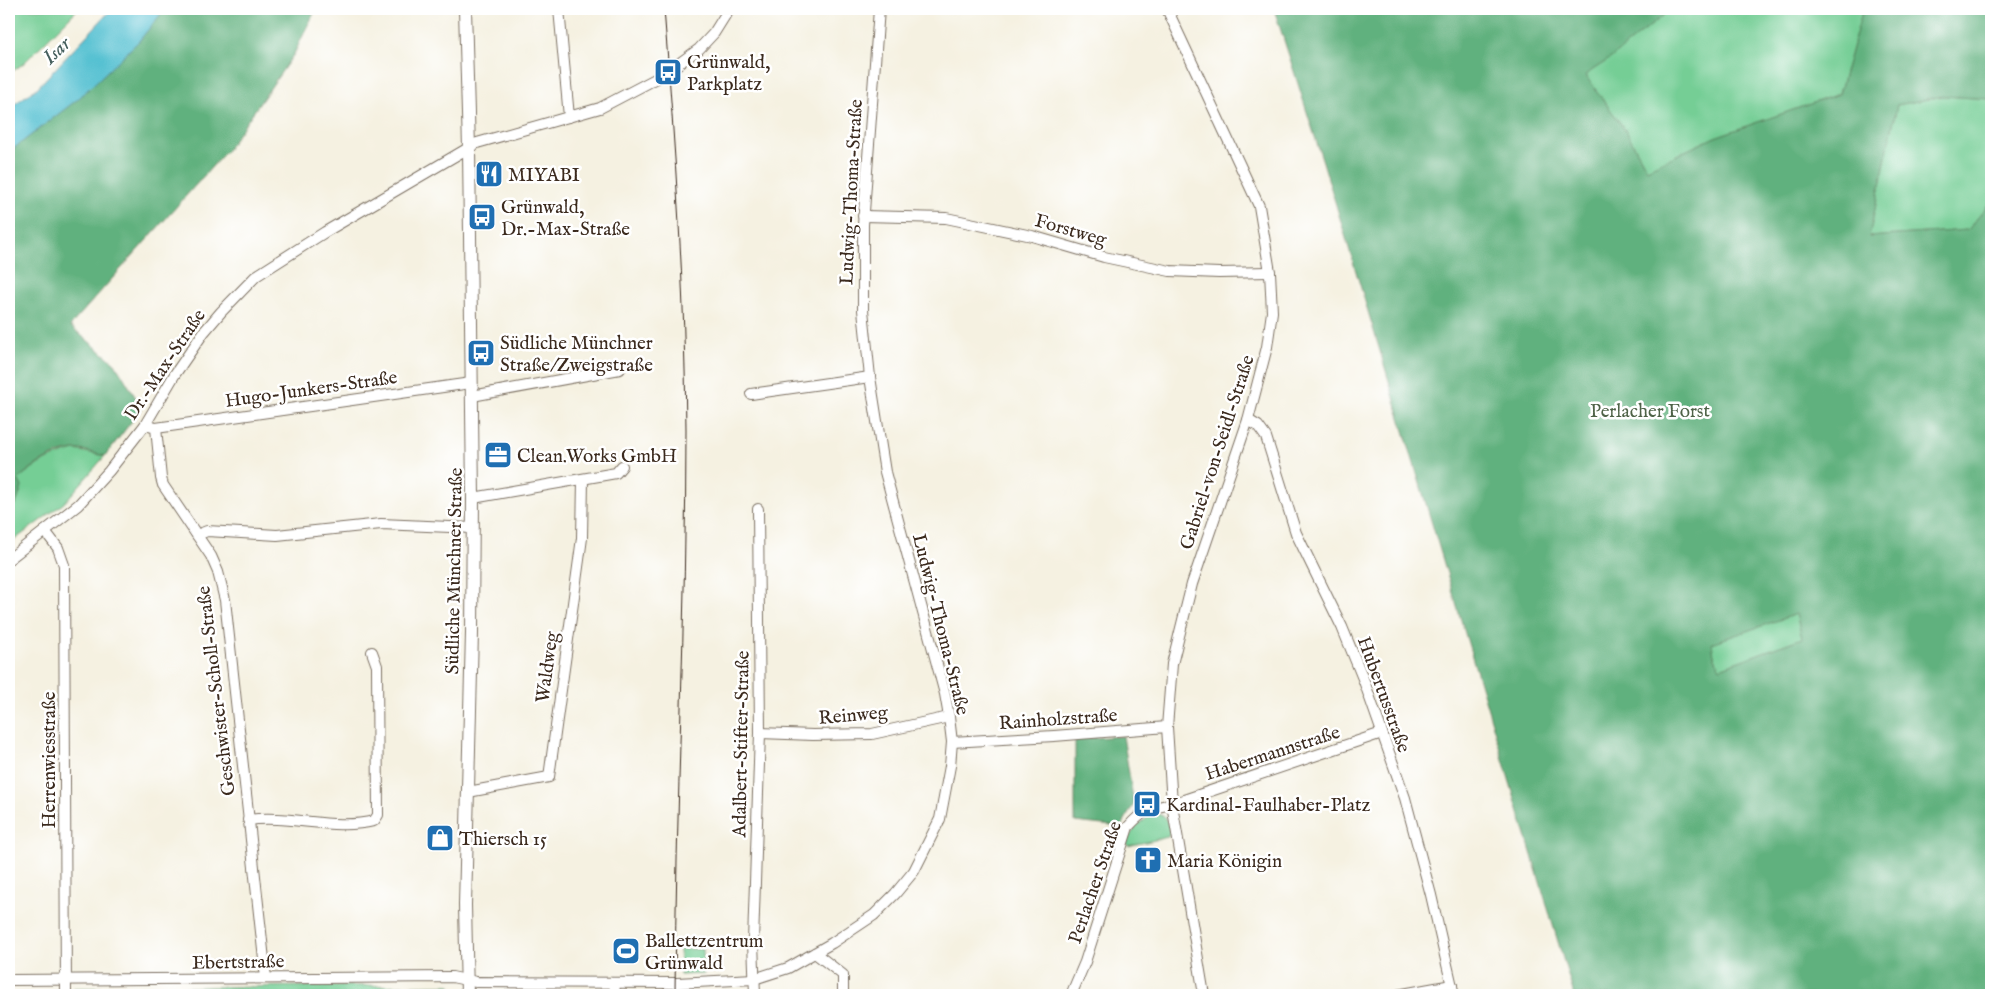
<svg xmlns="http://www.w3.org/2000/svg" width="2000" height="1004" viewBox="0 0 2000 1004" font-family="'IM FELL English',serif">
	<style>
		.green { fill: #75ce95; stroke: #587c5a }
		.forest { fill: #60b17e; stroke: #4e6e4e; fill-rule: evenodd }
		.water { fill: #57c1d2; stroke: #497678 }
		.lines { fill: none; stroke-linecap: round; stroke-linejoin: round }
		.minor-casing { stroke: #7c7062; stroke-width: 12 }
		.major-casing { stroke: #7c7062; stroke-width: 14 }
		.minor { stroke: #fff; stroke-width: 10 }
		.major { stroke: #fff; stroke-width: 12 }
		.tram { stroke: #3b2a1e; stroke-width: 1 }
		.labels { text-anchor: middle; stroke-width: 5; stroke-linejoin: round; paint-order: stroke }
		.poi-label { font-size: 19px; fill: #3b2a1e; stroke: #fff; text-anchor: start }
		.street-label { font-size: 19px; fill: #3b2a1e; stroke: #fff }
		.park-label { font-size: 19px; fill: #4f6348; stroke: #fff }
		.water-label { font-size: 20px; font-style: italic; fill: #455f5d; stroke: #fff }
	</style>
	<rect width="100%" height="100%" fill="#fff"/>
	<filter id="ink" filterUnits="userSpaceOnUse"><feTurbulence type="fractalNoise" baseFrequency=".02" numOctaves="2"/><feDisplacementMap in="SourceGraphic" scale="10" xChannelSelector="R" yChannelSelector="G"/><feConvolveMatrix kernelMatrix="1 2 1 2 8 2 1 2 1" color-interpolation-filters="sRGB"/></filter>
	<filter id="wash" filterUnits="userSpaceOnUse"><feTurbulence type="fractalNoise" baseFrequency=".0096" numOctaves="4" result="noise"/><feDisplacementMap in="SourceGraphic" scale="20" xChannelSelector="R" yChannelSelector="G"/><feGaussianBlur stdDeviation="1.12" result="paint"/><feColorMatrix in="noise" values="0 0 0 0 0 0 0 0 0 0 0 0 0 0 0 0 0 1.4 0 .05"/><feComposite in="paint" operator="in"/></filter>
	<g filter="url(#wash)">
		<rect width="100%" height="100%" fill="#f5f1e1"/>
		<!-- green -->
		<g class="green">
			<polygon points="9,9 78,9 24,63 9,74"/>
			<polygon points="1671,9 1863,9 1839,94 1715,137 1647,169 1626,131 1585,75 1611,58"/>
			<polygon points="1943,96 1991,99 1991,201 1968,230 1869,237 1897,105"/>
			<path d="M75 450 105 456 64 503 9 544V504H16L22 487 18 479C39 462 50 457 75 450Z"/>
			<polygon points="1796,614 1802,638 1720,668 1714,656 1711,643"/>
			<path d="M1154 814 1163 815C1167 821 1172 830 1168 837L1128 846 1126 844C1131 830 1141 821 1154 814Z"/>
			<polygon points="680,949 703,949 704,974 680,975"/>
			<polygon points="451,985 451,995 74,995 74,988"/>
		</g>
		<!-- forest -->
		<g class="forest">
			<path d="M165 9H316L294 54 227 150 70 326 115 363 142 408 105 456C96 454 83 449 74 450 52 453 34 465 18 479L22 487 16 504H9V152L78 99 139 41Z"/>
			<path d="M1274 9H1671L1611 58 1585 75 1626 131 1647 169 1715 137 1839 94 1863 9H1991V99L1943 96 1897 105 1869 237 1968 230 1991 201V995H1574L1323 162ZM1796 614 1802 638 1720 668 1714 656 1712 643Z"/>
			<polygon points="1123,736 1134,804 1121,827 1075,822 1075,739"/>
		</g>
		<!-- water -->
		<polygon class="water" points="112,9 165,9 139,41 78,99 9,152 9,108 37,88"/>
	</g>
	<g filter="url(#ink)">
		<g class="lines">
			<defs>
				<g id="minor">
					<polyline points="559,9 569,117"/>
					<polyline points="1167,9 1259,206 1270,272 1272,312 1267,347 1248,420 1192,584 1172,664 1167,727 1172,804 1204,995"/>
					<polyline points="863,216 946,218 1032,236 1104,257 1170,271 1219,273 1270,272"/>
					<polyline points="751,394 870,377"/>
					<polyline points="472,396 620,369"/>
					<polyline points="1248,420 1258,426 1266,437 1296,533 1342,627 1364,681 1405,798 1431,895 1454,995"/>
					<polyline points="145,425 156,428 161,478 163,485 211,556 218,572 225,600 266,978"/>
					<polyline points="156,428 471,383"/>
					<polyline points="473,498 616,473 622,466"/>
					<polyline points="45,531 58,548 64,565 66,995"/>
					<polyline points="197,535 207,531 277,535 381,524 473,528"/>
					<polyline points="9,559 78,505 109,471 145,425 175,374 204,332 221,312 256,276 325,232 477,143 600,108 663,75 699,49 714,33 729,9"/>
					<polyline points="760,733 813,735 872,734 949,717"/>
					<polyline points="952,742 1054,736 1167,727"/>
					<polyline points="468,792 549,777 582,538 583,479"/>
					<path d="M248 820C289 814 333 831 374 821L378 815 377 666 372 652"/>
					<polyline points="815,953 843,975 843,995"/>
					<polyline points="9,980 452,977 476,982 677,983 754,979 788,968 832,943 874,915 895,894 914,871 940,819 950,766 952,742 949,717 945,694 885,472 870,377 863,310 863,225 879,9"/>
					<polyline points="614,995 615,984"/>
					<polyline points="755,995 753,942 760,733 758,509"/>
					<path d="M1071 995 1085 962 1128 827C1144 809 1149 809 1172 804L1382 733"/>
					<polyline points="1397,995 1452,985"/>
				</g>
				<polyline id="major" points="465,9 469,148 473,498 472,633 465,905 467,995"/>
			</defs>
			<!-- minor casing -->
			<use href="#minor" class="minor-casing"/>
			<!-- major casing -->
			<use href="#major" class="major-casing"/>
			<!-- minor -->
			<use href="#minor" class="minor"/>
			<!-- major -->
			<use href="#major" class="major"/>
			<!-- tram -->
			<path class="tram" d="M664 9C675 149 685 289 686 430 686 618 676 807 675 995"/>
		</g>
	</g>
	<!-- icons -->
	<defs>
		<symbol id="bus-square" viewBox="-11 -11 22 22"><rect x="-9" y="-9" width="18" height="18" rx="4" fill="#1f6fb2" stroke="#fff"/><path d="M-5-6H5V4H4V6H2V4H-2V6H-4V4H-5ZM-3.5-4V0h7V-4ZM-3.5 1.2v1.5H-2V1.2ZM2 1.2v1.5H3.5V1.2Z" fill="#fff"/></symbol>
		<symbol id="restaurant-square" viewBox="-11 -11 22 22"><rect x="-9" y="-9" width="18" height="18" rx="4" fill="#1f6fb2" stroke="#fff"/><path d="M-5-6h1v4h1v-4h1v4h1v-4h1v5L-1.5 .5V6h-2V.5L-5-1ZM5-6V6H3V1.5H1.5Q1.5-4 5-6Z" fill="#fff"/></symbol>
		<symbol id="office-square" viewBox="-11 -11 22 22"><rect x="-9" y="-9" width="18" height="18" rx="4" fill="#1f6fb2" stroke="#fff"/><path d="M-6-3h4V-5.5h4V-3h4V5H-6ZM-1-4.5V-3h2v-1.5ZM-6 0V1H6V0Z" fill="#fff"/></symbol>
		<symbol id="shop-square" viewBox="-11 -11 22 22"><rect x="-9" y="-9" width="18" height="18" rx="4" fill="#1f6fb2" stroke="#fff"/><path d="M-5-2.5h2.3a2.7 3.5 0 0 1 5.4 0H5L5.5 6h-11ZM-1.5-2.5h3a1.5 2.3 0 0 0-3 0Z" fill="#fff"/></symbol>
		<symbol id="church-square" viewBox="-11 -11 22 22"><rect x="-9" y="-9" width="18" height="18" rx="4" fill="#1f6fb2" stroke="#fff"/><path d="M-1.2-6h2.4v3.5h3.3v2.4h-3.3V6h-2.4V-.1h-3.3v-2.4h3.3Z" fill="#fff"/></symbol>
		<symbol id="stadium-square" viewBox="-11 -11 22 22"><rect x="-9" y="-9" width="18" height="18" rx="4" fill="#1f6fb2" stroke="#fff"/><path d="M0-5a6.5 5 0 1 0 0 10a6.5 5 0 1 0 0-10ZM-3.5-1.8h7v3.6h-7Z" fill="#fff"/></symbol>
	</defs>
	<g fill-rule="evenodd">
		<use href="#bus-square" x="652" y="56" width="32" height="32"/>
		<use href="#restaurant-square" x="473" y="158" width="32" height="32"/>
		<use href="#bus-square" x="466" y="201" width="32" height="32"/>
		<use href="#bus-square" x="465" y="337" width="32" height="32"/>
		<use href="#office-square" x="482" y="439" width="32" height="32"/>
		<use href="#bus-square" x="1131" y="788" width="32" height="32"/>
		<use href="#shop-square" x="424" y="822" width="32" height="32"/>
		<use href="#church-square" x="1132" y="844" width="32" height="32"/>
		<use href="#stadium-square" x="610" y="935" width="32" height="32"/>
	</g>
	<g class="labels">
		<!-- poi labels -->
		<g class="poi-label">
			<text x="687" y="68">Grünwald,<tspan x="687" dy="22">Parkplatz</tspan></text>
			<text x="508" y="181">MIYABI</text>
			<text x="501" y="213">Grünwald,<tspan x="501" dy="22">Dr.-Max-Straße</tspan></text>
			<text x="500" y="349">Südliche Münchner<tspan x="500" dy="22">Straße/Zweigstraße</tspan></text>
			<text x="517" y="462">Clean.Works GmbH</text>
			<text x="1166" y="811">Kardinal-Faulhaber-Platz</text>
			<text x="459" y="845">Thiersch 15</text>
			<text x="1167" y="867">Maria Königin</text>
			<text x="645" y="947">Ballettzentrum<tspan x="645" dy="22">Grünwald</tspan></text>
		</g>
		<!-- street labels -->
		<g class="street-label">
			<text transform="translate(850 192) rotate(-87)" y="7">Ludwig-Thoma-Straße</text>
			<text transform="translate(1071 229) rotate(16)" y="7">Forstweg</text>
			<text transform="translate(164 364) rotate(-56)" y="7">Dr.-Max-Straße</text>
			<text transform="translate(311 388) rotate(-8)" y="7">Hugo-Junkers-Straße</text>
			<text transform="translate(1216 452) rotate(-72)" y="7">Gabriel-von-Seidl-Straße</text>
			<text transform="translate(453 571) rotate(-89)" y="7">Südliche Münchner Straße</text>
			<text transform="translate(942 624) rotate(76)" y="7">Ludwig-Thoma-Straße</text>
			<text transform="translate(546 667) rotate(-82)" y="7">Waldweg</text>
			<text transform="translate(215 691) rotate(-97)" y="7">Geschwister-Scholl-Straße</text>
			<text transform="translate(1385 694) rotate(70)" y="7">Hubertusstraße</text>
			<text transform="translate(853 714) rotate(-5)" y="7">Reinweg</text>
			<text transform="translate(1058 718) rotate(-4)" y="7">Rainholzstraße</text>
			<text transform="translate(740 744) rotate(-89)" y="7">Adalbert-Stifter-Straße</text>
			<text transform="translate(1272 752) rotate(-18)" y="7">Habermannstraße</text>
			<text transform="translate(48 760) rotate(-90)" y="7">Herrenwiesstraße</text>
			<text transform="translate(1094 882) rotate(-71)" y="7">Perlacher Straße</text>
			<text transform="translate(238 961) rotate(-1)" y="7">Ebertstraße</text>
		</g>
		<!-- park labels -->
		<g class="park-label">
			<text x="1650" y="417">Perlacher Forst</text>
		</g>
		<!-- water labels -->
		<g class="water-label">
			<text transform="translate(56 50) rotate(-43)" y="7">Isar</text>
		</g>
	</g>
	<!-- margin -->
	<rect width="2000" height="1004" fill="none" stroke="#fff" stroke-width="30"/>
</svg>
